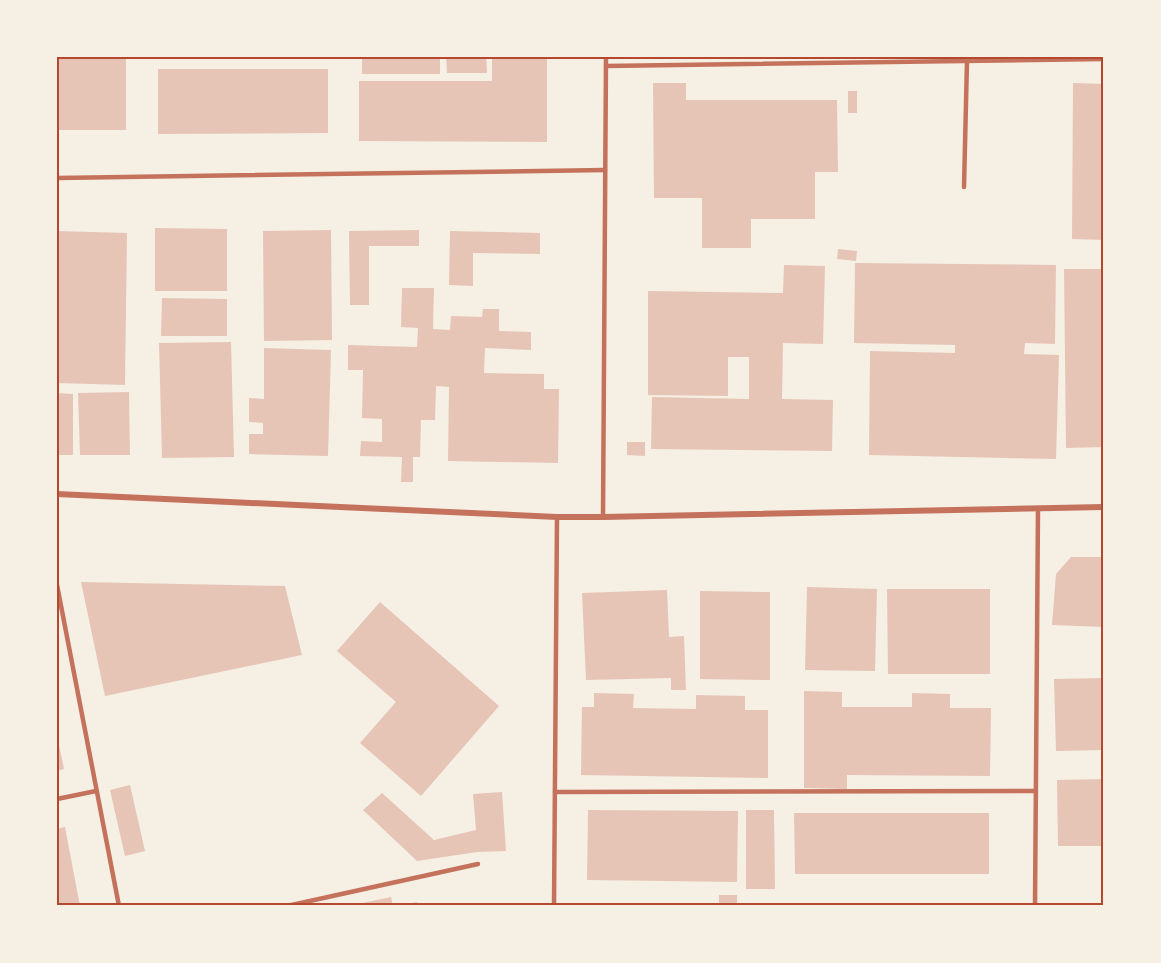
<svg xmlns="http://www.w3.org/2000/svg" width="1161" height="963" viewBox="0 0 1161 963" font-family="'DM Sans',sans-serif">
	<style>
		.building { fill: #e6c5b7 }
		.lines { fill: none; stroke-linecap: round; stroke-linejoin: round }
		.service { stroke: #c5725c; stroke-width: 4.5 }
		.minor { stroke: #c5725c; stroke-width: 6 }
		.neatline { fill: none; stroke: #b5482f; stroke-width: 2 }
	</style>
	<rect width="100%" height="100%" fill="#f6efe4"/>
	<!-- building -->
	<g class="building">
		<rect x="57" y="57" width="69" height="73"/>
		<rect x="362" y="57" width="78" height="17"/>
		<polygon points="446,57 486,57 487,73 447,73"/>
		<polygon points="492,57 547,57 547,142 359,141 359,81 492,81"/>
		<polygon points="158,69 328,69 328,133 158,134"/>
		<polygon points="653,83 686,83 686,100 837,100 838,172 815,172 815,219 751,219 751,248 702,248 702,198 654,198"/>
		<polygon points="1073,83 1104,84 1104,240 1072,239"/>
		<rect x="848" y="91" width="9" height="22"/>
		<polygon points="155,228 227,229 227,291 155,291"/>
		<polygon points="331,230 332,340 264,341 263,231"/>
		<polygon points="419,230 419,246 369,246 369,305 350,305 349,231"/>
		<polygon points="57,231 127,233 125,385 57,383"/>
		<polygon points="450,231 540,233 540,254 473,253 473,286 449,285"/>
		<polygon points="838,249 857,251 856,261 837,259"/>
		<polygon points="855,263 1056,265 1055,344 1025,343 1024,354 1059,355 1056,459 869,455 870,351 955,353 955,345 854,343"/>
		<polygon points="784,265 825,266 823,344 783,343 782,399 833,400 832,451 651,449 652,397 749,399 749,357 728,357 728,396 648,395 648,291 783,293"/>
		<polygon points="1064,269 1104,269 1104,447 1066,448"/>
		<polygon points="402,288 434,288 433,329 450,330 451,316 482,317 483,309 499,309 499,331 531,332 531,350 485,348 484,373 544,374 544,389 559,389 558,463 448,461 449,387 436,386 435,420 421,420 420,457 413,457 413,482 401,482 402,457 360,456 361,441 382,442 382,419 362,418 363,370 348,370 348,345 417,347 418,328 401,327"/>
		<polygon points="162,298 227,299 227,336 161,336"/>
		<polygon points="231,342 234,457 162,458 159,343"/>
		<polygon points="264,348 331,350 328,456 249,454 249,434 263,434 263,423 249,422 249,398 264,399"/>
		<polygon points="129,392 130,455 80,455 78,393"/>
		<polygon points="57,393 73,394 73,455 57,455"/>
		<polygon points="627,442 645,442 645,456 627,455"/>
		<polygon points="1071,557 1104,557 1104,627 1052,625 1056,574"/>
		<polygon points="81,582 285,586 302,655 105,696"/>
		<polygon points="807,587 877,589 875,671 805,670"/>
		<polygon points="887,589 990,589 990,674 888,674"/>
		<polygon points="667,590 669,637 684,636 686,690 671,690 671,678 586,680 582,593"/>
		<polygon points="700,591 770,592 770,680 700,679"/>
		<polygon points="380,602 499,706 421,796 360,743 396,702 337,651"/>
		<polygon points="1104,678 1104,750 1056,751 1054,679"/>
		<polygon points="804,691 842,692 842,707 912,707 912,693 950,694 950,708 991,708 990,776 847,775 847,789 804,788"/>
		<polygon points="594,693 634,694 633,708 696,709 696,695 745,696 745,710 768,710 768,778 581,775 582,707 594,707"/>
		<polygon points="58,740 64,769 57,771 57,741"/>
		<polygon points="1104,779 1104,846 1058,846 1057,780"/>
		<polygon points="130,785 145,851 125,856 110,790"/>
		<polygon points="502,792 506,851 477,852 417,861 363,810 382,793 434,840 476,830 473,794"/>
		<polygon points="588,810 738,811 737,882 587,880"/>
		<polygon points="746,810 774,810 775,889 746,889"/>
		<polygon points="794,813 989,813 989,874 795,874"/>
		<polygon points="65,827 80,906 58,906 57,829"/>
		<rect x="719" y="895" width="18" height="11"/>
		<polygon points="391,897 393,906 353,906 353,905"/>
		<polygon points="417,902 418,906 403,906 403,905"/>
	</g>
	<g class="lines">
		<!-- service -->
		<g class="service">
			<polyline points="606,66 1104,59"/>
			<polyline points="57,178 605,170"/>
			<polyline points="964,187 967,61"/>
			<polyline points="603,517 606,57"/>
			<polyline points="57,585 119,906"/>
			<polyline points="555,792 1036,791"/>
			<polyline points="57,799 96,791"/>
			<polyline points="287,906 478,864"/>
			<polyline points="554,906 557,517"/>
			<polyline points="1035,906 1038,508"/>
		</g>
		<!-- minor -->
		<polyline class="minor" points="57,494 557,517 603,517 1104,507"/>
	</g>
	<!-- border -->
	<rect width="1161" height="963" fill="none" stroke="#f6efe4" stroke-width="117"/>
	<rect x="58" y="58" width="1044" height="846" class="neatline"/>
</svg>
